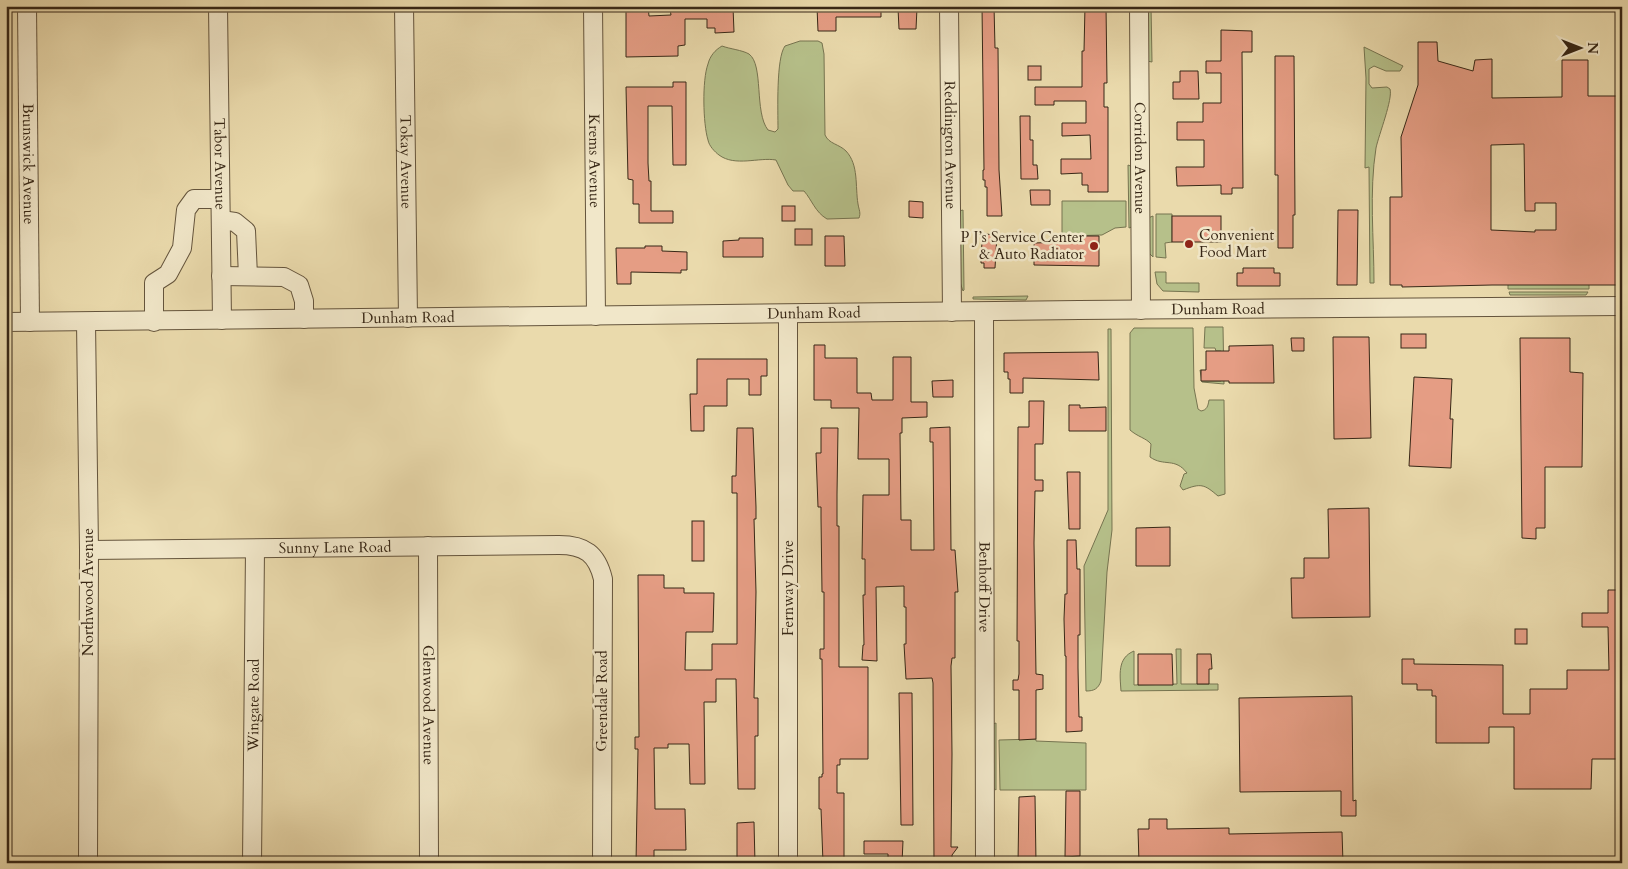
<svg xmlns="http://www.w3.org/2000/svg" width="1628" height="869" viewBox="0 0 1628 869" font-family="Cardo,serif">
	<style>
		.green { fill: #b6c08a; stroke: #767450 }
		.building { fill: #e59d84; stroke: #372716; fill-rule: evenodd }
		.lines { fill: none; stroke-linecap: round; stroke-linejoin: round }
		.minor-casing { stroke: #64543c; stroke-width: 20 }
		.minor { stroke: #f1e7c9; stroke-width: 18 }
		.poi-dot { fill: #8f2418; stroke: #f1e7c9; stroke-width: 2 }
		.labels { text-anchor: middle; stroke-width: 5; stroke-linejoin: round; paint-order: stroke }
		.street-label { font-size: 15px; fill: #372716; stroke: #f1e7c9 }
		.poi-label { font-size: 15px; fill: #372716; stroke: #f1e7c9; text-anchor: start }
	</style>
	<rect width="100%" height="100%" fill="#eadaac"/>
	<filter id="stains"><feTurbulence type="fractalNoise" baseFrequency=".004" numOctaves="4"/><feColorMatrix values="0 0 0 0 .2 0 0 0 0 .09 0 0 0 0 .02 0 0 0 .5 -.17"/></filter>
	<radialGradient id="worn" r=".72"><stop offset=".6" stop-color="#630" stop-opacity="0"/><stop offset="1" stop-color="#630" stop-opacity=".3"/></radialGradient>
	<!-- green -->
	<g class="green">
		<polygon points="1147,6 1151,6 1152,62 1147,61"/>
		<path d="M800 41H818L822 43 824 54 825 135C829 144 839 144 846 151 859 165 855 186 858 204 859 210 861 213 859 218L827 219C815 212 812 200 804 191H793L788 185 776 160C759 157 735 167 719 155 715 152 709 146 708 140 703 124 702 80 708 64 710 56 715 50 722 46 730 49 742 50 749 54 764 65 754 112 768 130L775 132 778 129C778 111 776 58 785 46Z"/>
		<polygon points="1620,41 1622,43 1621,267"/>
		<path d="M1364 47 1403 66 1400 71H1386L1374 66 1369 69V84L1372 88 1387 87 1390 89C1393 99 1379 134 1376 148 1369 192 1374 239 1374 283H1370L1369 167 1365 168 1366 78Z"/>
		<polygon points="1128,165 1133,167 1134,226 1129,228"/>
		<polygon points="1062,201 1126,201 1126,227 1115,228 1102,235 1065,236 1065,265 1062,264"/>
		<polygon points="963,210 964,290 963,291 959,279 959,211"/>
		<polygon points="1156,214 1172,214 1172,242 1165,243 1166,258 1156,257"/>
		<polygon points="1153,216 1153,257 1149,253 1148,218"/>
		<polygon points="1155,272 1166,272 1166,283 1199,283 1199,292 1163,291 1157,284"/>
		<polygon points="1589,280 1589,289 1508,289 1508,284"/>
		<polygon points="1509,292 1588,292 1586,295 1510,295"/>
		<polygon points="1028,296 1026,300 973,299 973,297"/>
		<polygon points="1205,327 1223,327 1224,384 1202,382 1200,370 1201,370 1202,381 1221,381 1221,351 1216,351 1215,348 1204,348"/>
		<path d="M1134 328H1193L1194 388 1198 409 1201 411C1207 410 1208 406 1209 400H1224L1225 494 1218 496C1204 484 1201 483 1183 490L1180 486 1184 474 1187 473C1175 457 1164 467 1150 457L1151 444C1146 438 1138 437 1130 430V333Z"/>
		<path d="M1108 329H1111L1112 530 1107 572 1101 681C1098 689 1094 691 1086 691L1084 566 1108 510Z"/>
		<path d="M1176 649H1181V684H1218V690L1121 691C1120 675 1117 658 1134 651V685L1177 684Z"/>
		<polygon points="996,723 996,790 993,788 993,724"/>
		<polygon points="1036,739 1036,741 1086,743 1086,790 1000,790 999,740"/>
	</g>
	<!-- building -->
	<g class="building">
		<polygon points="626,6 648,6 649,16 671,15 670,9 687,9 687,6 733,7 734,32 715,33 715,28 707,28 707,19 685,19 685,45 678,46 678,56 626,57"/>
		<polygon points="881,6 881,17 836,17 836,31 818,31 817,7"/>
		<polygon points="982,6 994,6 995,48 998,48 999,170 1002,216 987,216 987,187 985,187 985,180 983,180 983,170 984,170"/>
		<polygon points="1085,6 1106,6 1107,83 1104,83 1104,107 1108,107 1108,192 1088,192 1088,185 1082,185 1082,173 1061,174 1061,159 1091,159 1090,135 1062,136 1062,123 1086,123 1086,101 1054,101 1054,105 1035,105 1035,87 1082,87 1082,51 1084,51"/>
		<polygon points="898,8 917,8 916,29 899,29"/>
		<polygon points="1221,30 1252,31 1252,52 1242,52 1243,188 1232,188 1232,194 1221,194 1221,185 1177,186 1176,167 1204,167 1204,140 1177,140 1177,122 1203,122 1203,103 1221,103 1221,73 1206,73 1206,61 1221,61"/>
		<path d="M1418 42H1437L1438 61 1473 71 1475 60 1492 59V98L1562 97V60H1588V96H1620L1621 285H1492L1402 287V285H1390V197H1402L1401 137 1418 85ZM1524 144 1525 211H1535V203H1556V230H1535V232L1491 230V145Z"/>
		<polygon points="1275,56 1294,56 1295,215 1293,215 1293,248 1278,248 1278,175 1275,175"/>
		<rect x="1028" y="66" width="13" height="14"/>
		<polygon points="1180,71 1198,71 1199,99 1173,99 1173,82 1180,82"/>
		<polygon points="673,82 686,82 686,165 673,165 672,106 648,106 648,163 649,181 651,181 651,211 673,211 673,223 639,223 639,204 633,204 633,180 628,179 626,87 673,87"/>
		<polygon points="1020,116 1030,116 1030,140 1033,140 1033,165 1037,165 1038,179 1021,179"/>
		<polygon points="1030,190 1050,190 1050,205 1031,205"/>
		<polygon points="909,201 923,202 923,218 909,217"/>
		<rect x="782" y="206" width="13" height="15"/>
		<polygon points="1338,210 1358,210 1357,285 1337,285"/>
		<rect x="1172" y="216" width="49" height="26"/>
		<rect x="795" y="229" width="17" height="16"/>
		<polygon points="985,234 997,235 995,268 984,268 984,263 981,263 982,241 985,241"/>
		<polygon points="825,236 844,236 845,266 825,266"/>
		<polygon points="1064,236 1099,236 1099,266 1034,265 1034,243 1064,242"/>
		<polygon points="739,238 763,238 763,257 723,257 723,241 739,240"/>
		<polygon points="645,246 662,246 662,251 687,252 687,270 681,270 681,273 631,272 631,284 617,284 616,248 645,248"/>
		<polygon points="1243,268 1274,268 1274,273 1280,273 1280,286 1237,286 1237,273 1243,273"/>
		<rect x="1401" y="334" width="25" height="14"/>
		<polygon points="1333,337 1369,337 1371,438 1334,439"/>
		<polygon points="1291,338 1304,338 1304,351 1292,351"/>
		<polygon points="1520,338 1570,338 1570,372 1583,373 1582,467 1545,467 1545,528 1536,528 1536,539 1522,538"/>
		<polygon points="814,345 825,345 825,358 857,358 857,393 871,393 872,400 893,400 893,357 911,357 911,402 927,402 927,417 902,418 902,433 900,433 901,520 911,520 911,550 934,550 933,442 930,442 930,428 950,427 951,550 955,550 958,592 955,592 955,658 952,658 951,666 952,754 951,847 958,847 952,855 952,863 934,863 933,683 932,678 906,679 904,644 906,644 906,607 904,607 904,586 876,587 877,661 862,660 863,645 864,645 863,595 865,595 865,559 862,559 863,495 889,495 889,459 858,459 859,408 831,408 831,400 814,400"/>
		<polygon points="1273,345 1274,383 1229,383 1229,381 1201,381 1201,370 1206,370 1206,351 1229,351 1229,346"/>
		<polygon points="1098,352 1099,380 1023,378 1023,393 1010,393 1010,379 1008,379 1008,372 1004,372 1004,353"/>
		<polygon points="697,359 767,359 767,376 761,376 761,395 749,395 749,379 727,379 727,406 704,406 704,431 691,431 690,394 697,394"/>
		<polygon points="1414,377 1452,379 1450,419 1453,419 1451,468 1409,466"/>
		<polygon points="953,380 953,397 933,397 932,381"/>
		<polygon points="1029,401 1044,401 1043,444 1035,444 1035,480 1043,480 1043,491 1035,491 1034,543 1036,674 1043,675 1043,689 1036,690 1036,739 1019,740 1019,690 1013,690 1013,680 1018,680 1019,674 1019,641 1017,641 1018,427 1029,427"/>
		<polygon points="1069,405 1080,405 1080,408 1106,407 1106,431 1069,431"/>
		<polygon points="737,428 753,428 756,507 756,519 754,519 756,592 754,698 758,698 758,736 755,736 755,789 738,789 736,679 716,679 716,702 704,702 705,784 690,784 689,744 668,744 668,748 654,748 655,809 685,809 686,850 654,850 654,863 636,863 638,749 635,749 635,737 639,737 638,575 664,575 664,588 684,588 684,593 714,593 713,632 686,632 685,670 712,670 712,644 737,644 737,493 732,493 732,476 736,476"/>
		<polygon points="821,428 838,428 837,494 837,526 839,526 839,667 868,667 868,759 840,759 840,765 837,765 837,793 844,793 844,863 823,863 821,809 819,809 819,777 822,777 822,774 823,774 822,659 820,659 820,649 824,649 824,592 822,592 821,518 821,507 818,507 816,453 821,453"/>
		<polygon points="1067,472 1080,472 1080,529 1069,529"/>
		<polygon points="1369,508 1370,617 1292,618 1291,578 1304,578 1304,558 1329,558 1328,509"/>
		<rect x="692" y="521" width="12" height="40"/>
		<polygon points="1170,527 1170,566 1136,566 1136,528"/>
		<polygon points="1067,540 1076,540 1077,569 1080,569 1080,635 1078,635 1078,668 1079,717 1082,717 1082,731 1066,732 1066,656 1065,656 1064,619 1065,594 1067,594"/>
		<polygon points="1608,590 1622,590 1622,759 1592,759 1591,789 1514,789 1514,727 1489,727 1489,743 1436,743 1436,696 1432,696 1432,690 1417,690 1417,684 1402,684 1402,659 1414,659 1414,664 1503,665 1503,714 1530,714 1530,689 1567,689 1567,670 1609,670 1608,627 1582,627 1582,613 1608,613"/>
		<rect x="1515" y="629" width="12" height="15"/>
		<polygon points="1138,654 1172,654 1173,685 1138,685"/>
		<polygon points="1197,654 1211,654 1212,669 1209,669 1209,684 1197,684"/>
		<polygon points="899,693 912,693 913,825 901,825"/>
		<polygon points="1352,696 1353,801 1356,800 1356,816 1341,816 1341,791 1240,792 1239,698"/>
		<polygon points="1066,791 1080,791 1080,856 1065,857"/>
		<polygon points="1035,796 1036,863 1018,863 1019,797"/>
		<polygon points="1149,819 1167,819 1167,829 1229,828 1229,834 1342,832 1343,863 1139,863 1138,829 1149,829"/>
		<polygon points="754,822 755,863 737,863 737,823"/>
		<polygon points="864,841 903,841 902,863 888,863 888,854 864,854"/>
	</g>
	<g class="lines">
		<defs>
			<g id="minor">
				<path id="s1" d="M27 6 30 322"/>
				<path id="s2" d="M218 6 222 320"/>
				<path id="s3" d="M404 6 408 318"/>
				<path id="s4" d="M593 6 596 316"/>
				<path id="s5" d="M949 6 952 312"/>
				<path id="s6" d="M1139 6 1141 310"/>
				<polyline points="221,220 235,222 246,231 248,276"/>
				<polyline points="221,276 284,277 299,285 304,301 304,319"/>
				<path id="s7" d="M984 312 985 863"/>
				<path id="s8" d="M6 322 1079 310 1622 306"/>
				<polyline points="86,322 89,550 88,863"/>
				<polyline points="154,322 154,283 168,274 182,248 186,210 194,199 220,199"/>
				<path id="s9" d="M428 546 429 863"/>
				<path id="s10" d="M89 550 559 545C585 545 597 554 603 579L602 863"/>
				<path id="s11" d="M252 863 255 549"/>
				<polyline points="788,863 788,314"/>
			</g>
		</defs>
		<!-- minor casing -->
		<use href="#minor" class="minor-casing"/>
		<!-- minor -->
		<use href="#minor" class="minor"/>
	</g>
	<!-- markers -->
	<g class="poi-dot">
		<circle cx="1189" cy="244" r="5"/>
		<circle cx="1094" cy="246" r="5"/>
	</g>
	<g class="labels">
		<!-- street labels -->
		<g class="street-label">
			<text dy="5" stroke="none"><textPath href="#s5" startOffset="139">Reddington Avenue</textPath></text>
			<text dy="5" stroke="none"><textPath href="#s6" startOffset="152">Corridon Avenue</textPath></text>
			<text dy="5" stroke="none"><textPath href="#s4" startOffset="155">Krems Avenue</textPath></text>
			<text dy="5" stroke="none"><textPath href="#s3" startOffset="156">Tokay Avenue</textPath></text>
			<text dy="5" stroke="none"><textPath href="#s2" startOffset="158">Tabor Avenue</textPath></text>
			<text dy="5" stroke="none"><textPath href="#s1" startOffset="158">Brunswick Avenue</textPath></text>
			<text dy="5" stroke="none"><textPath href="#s8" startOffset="1212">Dunham Road</textPath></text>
			<text dy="5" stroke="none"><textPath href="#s8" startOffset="808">Dunham Road</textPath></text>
			<text dy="5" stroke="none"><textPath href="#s8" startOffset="402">Dunham Road</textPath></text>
			<text dy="5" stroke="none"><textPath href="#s10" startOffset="246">Sunny Lane Road</textPath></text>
			<text dy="5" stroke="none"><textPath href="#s7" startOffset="275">Benhoff Drive</textPath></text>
			<text transform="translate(788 588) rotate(-90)" y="5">Fernway Drive</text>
			<text transform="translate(88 592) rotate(-90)" y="5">Northwood Avenue</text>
			<text transform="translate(602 701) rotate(-90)" y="5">Greendale Road</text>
			<text dy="5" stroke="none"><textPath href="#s9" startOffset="159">Glenwood Avenue</textPath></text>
			<text dy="5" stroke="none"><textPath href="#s11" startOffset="158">Wingate Road</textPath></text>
		</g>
		<!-- poi labels -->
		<g class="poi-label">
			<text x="1199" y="240">Convenient<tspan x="1199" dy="17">Food Mart</tspan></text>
			<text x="1084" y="242" text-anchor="end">P J’s Service Center<tspan x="1084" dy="17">&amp; Auto Radiator</tspan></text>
		</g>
	</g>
	<!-- margin -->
	<rect width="1628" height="869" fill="none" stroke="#eadaac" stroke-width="25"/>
	<rect x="8" y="8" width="1613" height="854" fill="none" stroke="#372716" stroke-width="2.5"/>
	<rect x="12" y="12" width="1603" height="844" fill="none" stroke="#372716"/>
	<!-- north arrow -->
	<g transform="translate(1580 48) rotate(90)" stroke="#f1e7c9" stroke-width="4" paint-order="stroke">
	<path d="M0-4L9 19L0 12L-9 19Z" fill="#372716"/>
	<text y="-8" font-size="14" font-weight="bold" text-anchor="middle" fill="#372716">N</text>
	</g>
	<rect width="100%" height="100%" filter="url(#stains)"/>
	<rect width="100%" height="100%" fill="url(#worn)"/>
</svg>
